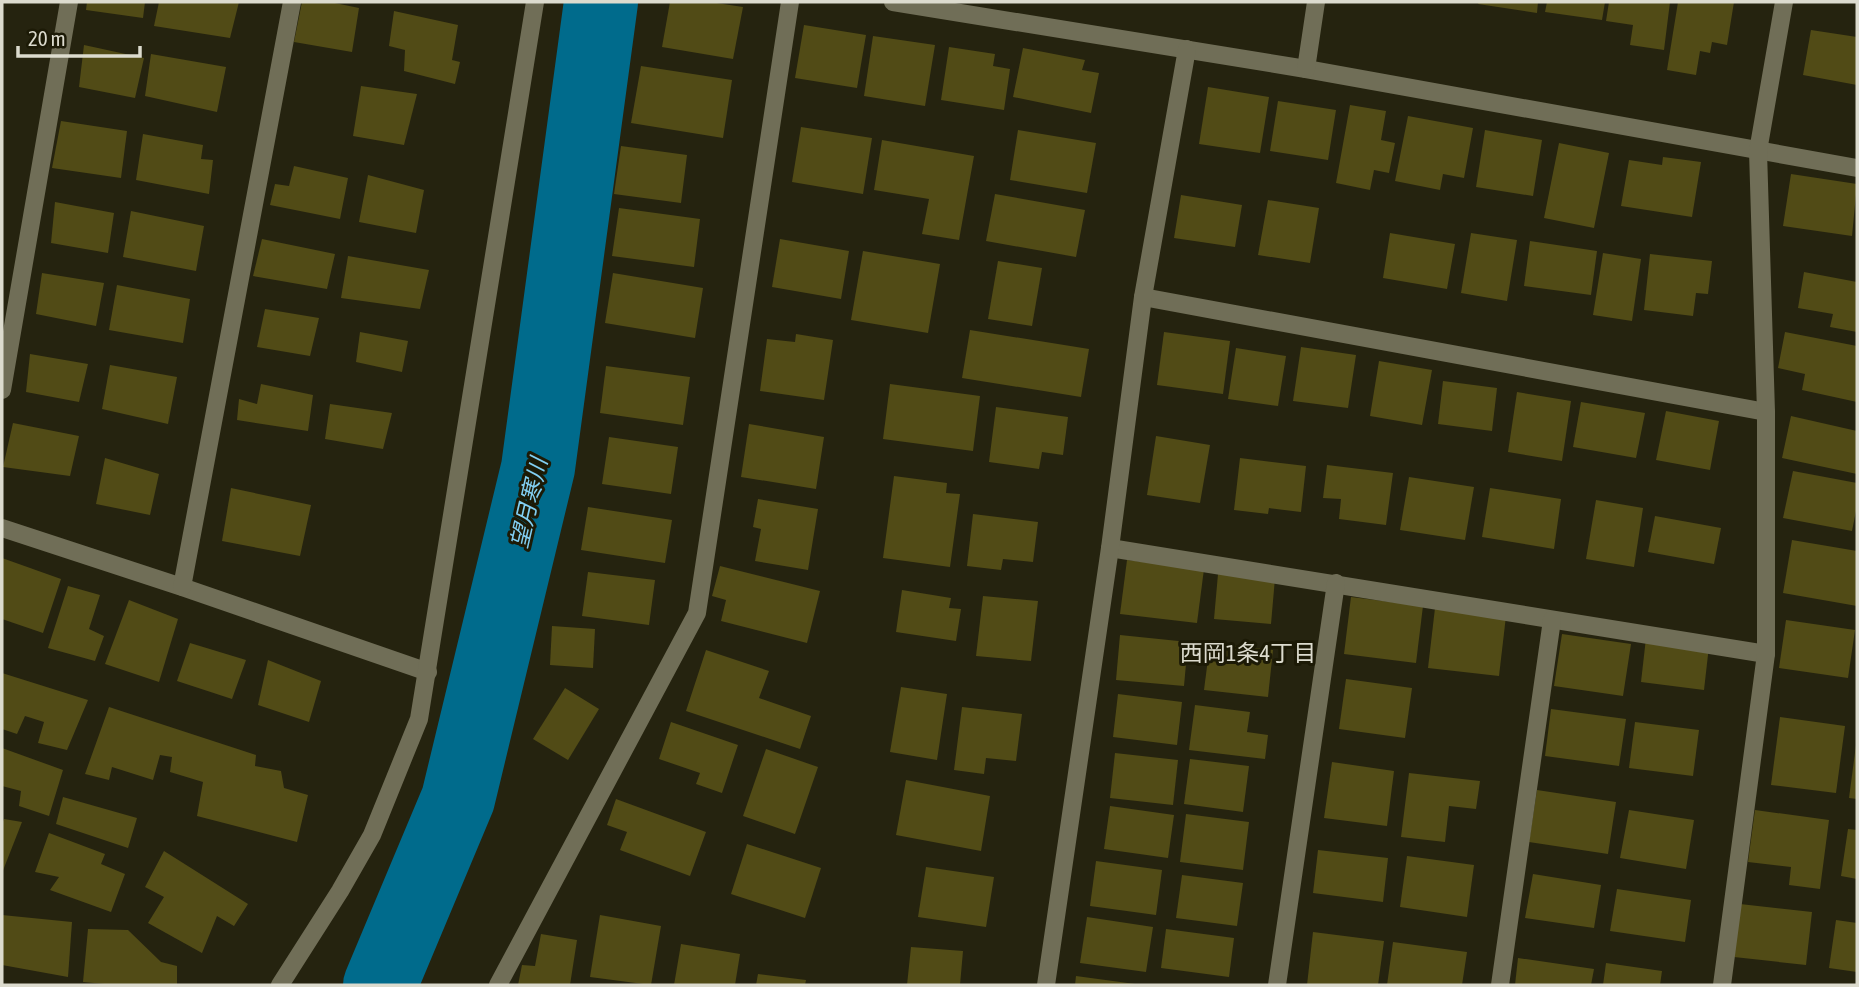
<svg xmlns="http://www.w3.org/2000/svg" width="1859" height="987" viewBox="0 0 1859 987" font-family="'Asap Condensed','Noto Sans JP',sans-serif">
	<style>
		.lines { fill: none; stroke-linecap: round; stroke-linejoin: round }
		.river { stroke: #006b8c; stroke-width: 74 }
		.building { fill: #514b16 }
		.minor { stroke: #706e57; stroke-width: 18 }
		.labels { text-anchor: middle; stroke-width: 6; stroke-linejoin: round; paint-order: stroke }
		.water-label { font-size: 23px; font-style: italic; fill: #82cff2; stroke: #1c1a06 }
		.neighbourhood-label { font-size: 23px; fill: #dcdbce; stroke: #1c1a06 }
	</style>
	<rect width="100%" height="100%" fill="#25230f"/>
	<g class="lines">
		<!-- river -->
		<polyline class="river" points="380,985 458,799 538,468 601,2"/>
	</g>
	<!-- building -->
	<g class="building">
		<polygon points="87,2 145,2 143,18 86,10"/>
		<polygon points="159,2 239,2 230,38 154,26"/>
		<polygon points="302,2 330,2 359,8 352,52 294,42"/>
		<polygon points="670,2 710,2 743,7 733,59 662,47"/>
		<polygon points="1479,2 1538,2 1537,13 1478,4"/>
		<polygon points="1547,2 1605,2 1602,20 1545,12"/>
		<polygon points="1609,2 1670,2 1664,50 1630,45 1633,25 1606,21"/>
		<polygon points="1678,2 1734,2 1727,45 1712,42 1710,53 1700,51 1696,75 1667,70"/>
		<polygon points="394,11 458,25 452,60 460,62 455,84 404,71 405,50 389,46"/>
		<polygon points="804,25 866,35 857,88 795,78"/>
		<polygon points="1811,30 1857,37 1857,85 1803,75"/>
		<polygon points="873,36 935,45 925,106 864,96"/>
		<polygon points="84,45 144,58 135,98 79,87"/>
		<polygon points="949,47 995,54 993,66 1010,69 1004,110 941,100"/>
		<polygon points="1023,48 1085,60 1082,70 1099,73 1091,113 1013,97"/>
		<polygon points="151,54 226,67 217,112 145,96"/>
		<polygon points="641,66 732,80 723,138 631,123"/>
		<polygon points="361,86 417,94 404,145 353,136"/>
		<polygon points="1208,87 1269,97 1260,153 1199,144"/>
		<polygon points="1278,101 1336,110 1328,160 1270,151"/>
		<polygon points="1350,105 1386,111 1381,140 1395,143 1389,173 1374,170 1370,190 1336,183"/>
		<polygon points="1408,116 1473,128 1464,178 1443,174 1440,190 1395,181"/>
		<polygon points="61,121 127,131 121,178 52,168"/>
		<polygon points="801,127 872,138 863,194 792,182"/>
		<polygon points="1018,130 1096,143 1087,193 1010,180"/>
		<polygon points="1485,130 1542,140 1533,196 1476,187"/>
		<polygon points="143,134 203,145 201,159 213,160 209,194 136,180"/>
		<polygon points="882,140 974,156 959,240 922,234 929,199 874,190"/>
		<polygon points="1559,143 1609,153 1594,228 1544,218"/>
		<polygon points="621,146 687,155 681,203 614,194"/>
		<polygon points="1663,157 1701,162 1692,217 1621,206 1629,160 1662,165"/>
		<polygon points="294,166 348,178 340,219 270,205 275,184 289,186"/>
		<polygon points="1791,174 1857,184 1852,236 1783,226"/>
		<polygon points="368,175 424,190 416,233 359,222"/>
		<polygon points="995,194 1085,210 1076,257 986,241"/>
		<polygon points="1181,195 1242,205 1235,247 1174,238"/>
		<polygon points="1268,200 1319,208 1310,263 1258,255"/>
		<polygon points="55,202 114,213 108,253 51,243"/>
		<polygon points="619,208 700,219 694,267 612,256"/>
		<polygon points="131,211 204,226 196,271 123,257"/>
		<polygon points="1390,233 1455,244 1447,289 1383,278"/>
		<polygon points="1471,233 1517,240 1507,301 1461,293"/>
		<polygon points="262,239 335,254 327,289 253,276"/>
		<polygon points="780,239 849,251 841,299 772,287"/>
		<polygon points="1530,241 1597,251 1591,295 1524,286"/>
		<polygon points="863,251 940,264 928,333 851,320"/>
		<polygon points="1603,253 1641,259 1632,321 1593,315"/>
		<polygon points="1650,254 1712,261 1708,294 1696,293 1693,316 1644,310"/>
		<polygon points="348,256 429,270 420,309 341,298"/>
		<polygon points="998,261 1042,268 1032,326 988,319"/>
		<polygon points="1804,272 1857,282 1857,332 1830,327 1833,314 1798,308"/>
		<polygon points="42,273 104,283 96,326 36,314"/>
		<polygon points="613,273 703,288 695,338 605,323"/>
		<polygon points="117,285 190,299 183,343 109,330"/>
		<polygon points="265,309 319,318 310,356 257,347"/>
		<polygon points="970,330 1089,349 1081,397 962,378"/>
		<polygon points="360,332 408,341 402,372 356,362"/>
		<polygon points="1164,332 1230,341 1223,394 1157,385"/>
		<polygon points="1785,332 1857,346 1857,402 1802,390 1805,374 1778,368"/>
		<polygon points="796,334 833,340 824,400 760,391 767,339 795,342"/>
		<polygon points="1301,347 1356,355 1348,408 1293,401"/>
		<polygon points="1236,348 1286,356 1278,406 1228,399"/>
		<polygon points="30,354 88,364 79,402 26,392"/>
		<polygon points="1379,361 1432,370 1422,425 1370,416"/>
		<polygon points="110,365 177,377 168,424 102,409"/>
		<polygon points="606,366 690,377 683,425 600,413"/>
		<polygon points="1443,381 1497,388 1492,431 1438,424"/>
		<polygon points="261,384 313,395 308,431 237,420 239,399 257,404"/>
		<polygon points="890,384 980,396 973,451 883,439"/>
		<polygon points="1517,392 1571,401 1562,461 1508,452"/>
		<polygon points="1581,402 1645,413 1636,458 1573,447"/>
		<polygon points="330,404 392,413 383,449 325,439"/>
		<polygon points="996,407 1068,417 1063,455 1042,452 1039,469 989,462"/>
		<polygon points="1666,411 1719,421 1710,470 1656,460"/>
		<polygon points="1791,416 1857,431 1857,474 1782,458"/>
		<polygon points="13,423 79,436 70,476 3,467"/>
		<polygon points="749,424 824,437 816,489 741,477"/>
		<polygon points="1156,436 1210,445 1200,503 1147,495"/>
		<polygon points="609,437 678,447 671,494 602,484"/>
		<polygon points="105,458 159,474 150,515 96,504"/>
		<polygon points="1240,458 1306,466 1301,512 1269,508 1268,514 1234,510"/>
		<polygon points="1327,465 1393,473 1386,525 1339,519 1341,499 1323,498"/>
		<polygon points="1793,471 1857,483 1857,506 1852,531 1783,518"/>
		<polygon points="894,476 947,483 946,493 960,494 950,567 883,558"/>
		<polygon points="1409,477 1474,487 1465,540 1400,530"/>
		<polygon points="231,488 311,505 300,556 222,541"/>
		<polygon points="1490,488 1561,499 1554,549 1482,537"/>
		<polygon points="758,499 818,509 808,570 755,561 761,529 753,527"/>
		<polygon points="1596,500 1643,508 1634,567 1586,559"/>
		<polygon points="588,507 672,520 665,563 581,550"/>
		<polygon points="973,514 1038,522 1033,562 1003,559 1001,570 967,566"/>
		<polygon points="1655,516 1721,528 1714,564 1648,552"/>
		<polygon points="1792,540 1857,551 1857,606 1783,593"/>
		<polygon points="2,558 61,579 43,633 2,619"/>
		<polygon points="1127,560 1204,569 1197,623 1120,614"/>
		<polygon points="720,566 820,591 807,643 721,621 726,600 712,596"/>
		<polygon points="588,572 655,580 649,625 582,616"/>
		<polygon points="1218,574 1275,578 1271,624 1214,619"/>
		<polygon points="68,586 100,595 89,629 104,636 95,661 48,648"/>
		<polygon points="902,590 951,598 949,608 961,609 956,641 896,632"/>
		<polygon points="983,596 1038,601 1031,661 976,656"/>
		<polygon points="1351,597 1423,606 1416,663 1344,654"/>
		<polygon points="129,600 178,619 159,682 105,664"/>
		<polygon points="1435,608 1506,616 1499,676 1428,668"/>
		<polygon points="1786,620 1855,630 1848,678 1779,668"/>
		<polygon points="552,626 595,629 593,668 550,665"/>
		<polygon points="1562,634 1631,644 1623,696 1554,686"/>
		<polygon points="1120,635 1188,642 1184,686 1116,680"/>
		<polygon points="1646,638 1709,646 1704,690 1641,682"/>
		<polygon points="190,643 246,660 232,699 177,681"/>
		<polygon points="1210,643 1273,650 1268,697 1204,690"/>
		<polygon points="706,650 769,671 759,698 811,716 800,749 686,711"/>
		<polygon points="268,660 321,681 309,722 258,705"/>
		<polygon points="2,673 88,700 67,750 38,743 44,722 25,716 17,734 2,729"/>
		<polygon points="1346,679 1412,688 1405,738 1339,729"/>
		<polygon points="901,687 947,694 937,760 890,752"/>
		<polygon points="565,688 599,709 568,760 533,739"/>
		<polygon points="1118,694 1182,702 1177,745 1113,737"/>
		<polygon points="1195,705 1250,712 1247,732 1268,735 1265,759 1189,750"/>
		<polygon points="109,707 256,755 255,766 281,771 284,788 308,795 297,842 197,816 203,782 170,772 172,757 160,755 153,780 112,767 109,780 85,774"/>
		<polygon points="962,707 1022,714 1016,761 986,758 984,774 954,770"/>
		<polygon points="1551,709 1626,719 1619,766 1545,756"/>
		<polygon points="1780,717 1845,726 1836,793 1771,785"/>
		<polygon points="671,722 738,745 722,793 696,784 700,773 659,759"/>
		<polygon points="1635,722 1699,730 1693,776 1629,768"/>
		<polygon points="1856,745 1857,745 1857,799 1849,798"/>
		<polygon points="2,748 63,770 49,816 19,806 21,791 2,786"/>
		<polygon points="766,749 818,767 795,834 743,816"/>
		<polygon points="1115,753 1178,760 1173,805 1110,798"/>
		<polygon points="1190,759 1249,766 1243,812 1184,804"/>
		<polygon points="1332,762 1394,771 1387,826 1324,818"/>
		<polygon points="1409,773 1480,781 1476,809 1449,806 1445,842 1401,837"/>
		<polygon points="906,780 990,796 981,851 896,835"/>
		<polygon points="1537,790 1616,802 1608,854 1529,842"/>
		<polygon points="63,797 137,818 128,848 56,824"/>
		<polygon points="616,799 706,832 690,876 620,850 627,832 607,825"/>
		<polygon points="1110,806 1174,815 1168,858 1104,849"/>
		<polygon points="1629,810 1694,820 1686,869 1620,858"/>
		<polygon points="1755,810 1829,820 1820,889 1789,885 1791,867 1748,862"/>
		<polygon points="1186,814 1249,822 1243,870 1180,862"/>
		<polygon points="4,819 22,822 2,873 2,824"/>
		<polygon points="1848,829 1857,830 1857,879 1841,876"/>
		<polygon points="49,833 105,854 101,864 125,874 111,912 50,890 59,877 35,872"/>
		<polygon points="747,844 821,868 805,918 731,894"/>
		<polygon points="1318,850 1388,858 1383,902 1313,893"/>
		<polygon points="164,851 248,904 234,926 217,916 202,953 148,923 164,897 145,887"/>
		<polygon points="1407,856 1474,865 1467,917 1400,907"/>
		<polygon points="1096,861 1162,870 1156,915 1090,906"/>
		<polygon points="926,867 994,877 986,927 918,917"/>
		<polygon points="1533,874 1601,885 1594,928 1525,918"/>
		<polygon points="1182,875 1243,883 1237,926 1176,918"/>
		<polygon points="1617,889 1691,900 1685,942 1610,931"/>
		<polygon points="1740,904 1812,912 1806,965 1734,957"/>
		<polygon points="2,915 72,922 68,977 2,965"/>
		<polygon points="600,915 661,926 651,985 590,977"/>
		<polygon points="1087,917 1153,927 1146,972 1080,963"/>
		<polygon points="1836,920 1857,923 1857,972 1829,968"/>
		<polygon points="88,929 128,930 161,962 177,966 177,985 115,985 83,982"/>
		<polygon points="1166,929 1234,938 1229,977 1161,968"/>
		<polygon points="1313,932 1384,941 1378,985 1307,985"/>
		<polygon points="541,934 577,940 570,985 518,985 522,965 535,966"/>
		<polygon points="1393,942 1467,952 1462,985 1387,985"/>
		<polygon points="681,944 740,954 735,985 674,985"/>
		<polygon points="911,947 963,951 960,985 907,985"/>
		<polygon points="1518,958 1594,969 1591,985 1515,985"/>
		<polygon points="1606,963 1662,971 1660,985 1603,985"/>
		<polygon points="758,974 806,980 805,985 756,985"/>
		<polygon points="1076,976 1135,984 1135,985 1075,985"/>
	</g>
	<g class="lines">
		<!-- minor -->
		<g class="minor">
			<polyline points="893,2 1306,69 1857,168"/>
			<polyline points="1306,69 1316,2"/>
			<polyline points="1143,297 1766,412"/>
			<polyline points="2,390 69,2"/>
			<polyline points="2,528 182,587 428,672"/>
			<polyline points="1110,548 1766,654"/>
			<polyline points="182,587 292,2"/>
			<polyline points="280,985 340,891 372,835 419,719 535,2"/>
			<polyline points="498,985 697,613 790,2"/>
			<polyline points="1046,985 1110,548 1143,297 1187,49"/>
			<polyline points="1277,985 1336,583"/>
			<polyline points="1500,985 1552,620"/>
			<polyline points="1722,985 1766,654 1766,412 1758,151 1784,2"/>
		</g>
	</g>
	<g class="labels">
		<!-- water labels -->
		<g class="water-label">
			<text transform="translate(529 503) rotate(-77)" y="8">望月寒川</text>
		</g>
		<!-- neighbourhood labels -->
		<g class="neighbourhood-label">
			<text x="1248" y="661">西岡1条4丁目</text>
		</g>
	</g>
	<!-- border -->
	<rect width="1859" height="987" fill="none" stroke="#dcdbce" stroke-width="7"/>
	<!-- scale -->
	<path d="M18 46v10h122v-10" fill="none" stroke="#dcdbce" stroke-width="3.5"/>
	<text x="28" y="46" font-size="21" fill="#dcdbce" stroke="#1c1a06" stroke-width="5" paint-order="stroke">20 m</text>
</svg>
